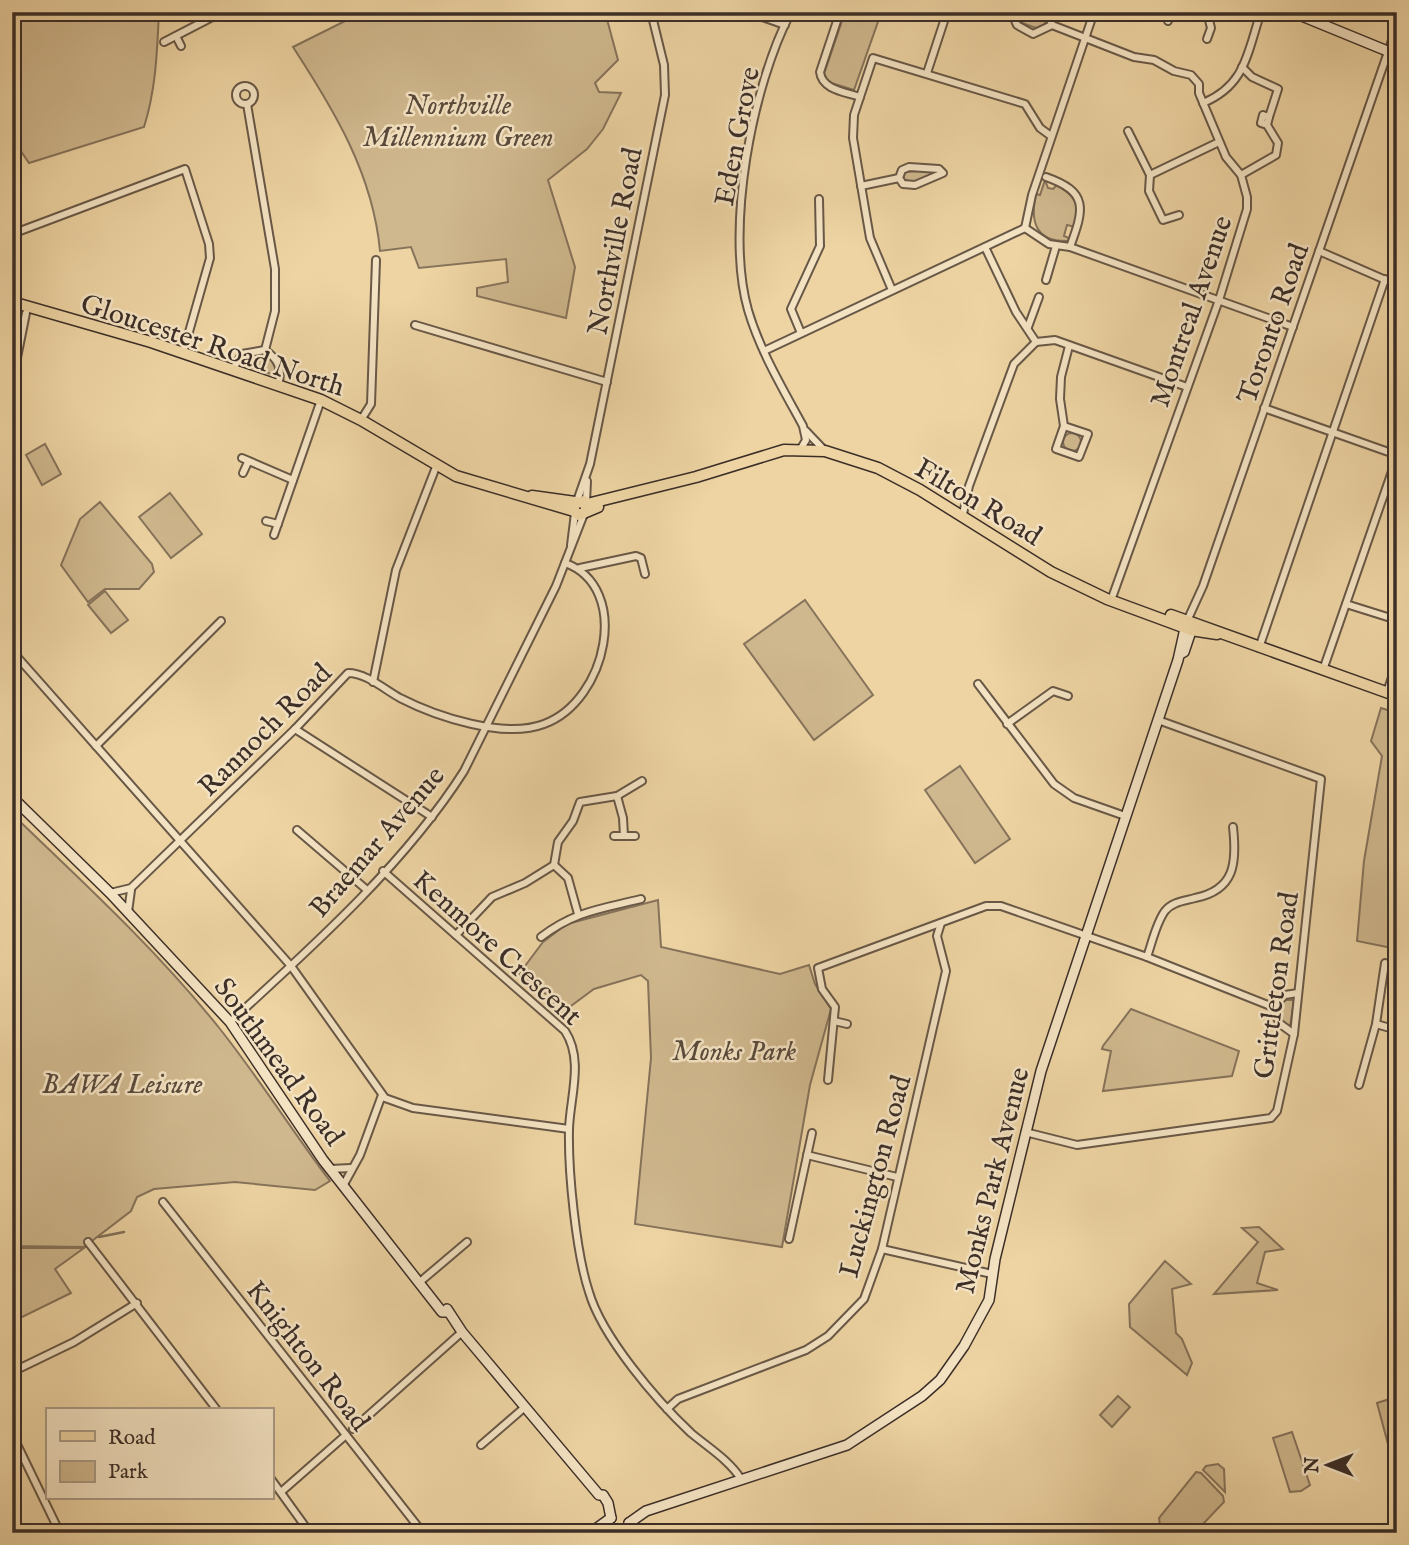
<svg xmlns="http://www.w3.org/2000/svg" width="1409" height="1545" viewBox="0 0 1409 1545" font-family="'IM FELL English',serif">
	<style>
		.green { fill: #d0b88e; stroke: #86735b; stroke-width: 2 }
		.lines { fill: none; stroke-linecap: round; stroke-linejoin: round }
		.stream { stroke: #827059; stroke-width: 2.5 }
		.street-casing { stroke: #685847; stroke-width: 10 }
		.secondary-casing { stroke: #3b2e28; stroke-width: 12 }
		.primary-casing { stroke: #3b2e28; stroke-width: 13 }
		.street { stroke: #f4e3c3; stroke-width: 6 }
		.secondary { stroke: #f4e3c3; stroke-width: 9 }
		.primary { stroke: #eed4a3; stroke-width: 10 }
		.labels { text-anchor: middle; stroke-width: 5; stroke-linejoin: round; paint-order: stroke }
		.park-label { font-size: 28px; font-style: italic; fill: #594a3c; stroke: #f4e3c3 }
		.street-label { font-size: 28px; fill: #3b2e28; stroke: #f4e3c3 }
	</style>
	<rect width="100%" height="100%" fill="#eed4a3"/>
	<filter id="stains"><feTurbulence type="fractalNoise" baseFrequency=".00286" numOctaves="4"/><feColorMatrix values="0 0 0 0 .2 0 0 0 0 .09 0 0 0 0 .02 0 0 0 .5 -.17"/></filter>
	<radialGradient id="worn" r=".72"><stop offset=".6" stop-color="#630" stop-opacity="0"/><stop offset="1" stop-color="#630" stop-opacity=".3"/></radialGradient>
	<!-- green -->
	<g class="green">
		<path d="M12 12H159C157 52 156 89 144 127L29 163 12 138Z"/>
		<path d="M363 12H605L618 60 595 83 599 92 621 93 603 129 587 149 548 180 575 267 566 318 477 296V288L508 282 506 259 419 268 411 247 380 251C373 174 334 110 293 47Z"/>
		<polygon points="845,12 869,12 880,16 854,90 828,82 824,74"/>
		<polygon points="1019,12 1042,13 1046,18 1045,24 1036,28 1022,23"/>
		<polygon points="931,170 934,172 933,175 912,183 903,179 905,172"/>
		<path d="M1045 180 1048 188 1053 189 1058 184 1067 188 1079 204 1075 227 1067 225 1064 236 1069 238 1068 241C1035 242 1030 221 1036 194L1040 195Z"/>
		<path d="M255 353C271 355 276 360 277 376L239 363Z"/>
		<circle cx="1072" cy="442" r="9"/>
		<polygon points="45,444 61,474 42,485 26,455"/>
		<polygon points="170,493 202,534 171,558 139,517"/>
		<polygon points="100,502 152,564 154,572 139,589 105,589 88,602 61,565 80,519"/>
		<polygon points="105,591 128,620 111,633 88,605"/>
		<polygon points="805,600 873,695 814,740 744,644"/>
		<polygon points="1381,708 1397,713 1397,949 1357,941 1364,861 1382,756 1371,741"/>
		<polygon points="960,766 1010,839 975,863 925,790"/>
		<path d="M12 814C84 883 158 951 220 1029 259 1078 292 1131 330 1181L315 1190 235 1182 154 1189 137 1197 131 1211 84 1247 12 1246Z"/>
		<polygon points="658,900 661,947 780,974 809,965 815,984 831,1009 810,1085 782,1247 635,1224 651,1058 648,981 641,975 594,989 560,1014 548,994 543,993 519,974 543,942 567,924"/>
		<polygon points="1285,1000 1294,1000 1290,1027 1285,1026 1278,1012 1280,1004"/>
		<polygon points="1131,1009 1239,1051 1232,1076 1103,1091 1111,1051 1102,1049 1103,1046"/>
		<polygon points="1259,1227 1283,1249 1265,1252 1257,1283 1278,1290 1214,1294 1258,1242 1242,1228"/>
		<polygon points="12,1248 84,1248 55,1269 71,1293 12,1322"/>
		<polygon points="1165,1261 1191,1284 1172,1289 1176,1333 1182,1339 1192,1363 1187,1375 1130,1327 1129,1304"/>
		<polygon points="1118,1396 1130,1407 1112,1427 1100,1415"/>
		<polygon points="1396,1397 1397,1398 1397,1457 1388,1444 1377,1403"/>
		<polygon points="1292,1432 1310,1485 1301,1491 1290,1492 1273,1438"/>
		<polygon points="1218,1464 1224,1469 1225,1492 1203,1470 1206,1466"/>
		<polygon points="1196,1472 1201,1473 1223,1496 1224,1502 1203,1524 1160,1525 1159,1518"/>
	</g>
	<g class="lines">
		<!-- stream -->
		<polyline class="stream" points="99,1237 124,1232"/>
		<defs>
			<g id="street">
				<polyline points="748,12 785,25"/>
				<path d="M791 12C752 86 725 229 748 310 760 351 783 389 803 426L806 440 800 450"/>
				<path d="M840 12 820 72C822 90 846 92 860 97"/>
				<polyline points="1011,12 1017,25 1033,34 1052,25 1047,12"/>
				<polyline points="1207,12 1211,28 1207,39"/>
				<polyline points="1168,21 1171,12"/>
				<polyline points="1052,25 1134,57 1154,60 1174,71 1191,75 1199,84 1199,93 1226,157 1241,175 1247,197 1247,209 1219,300 1113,595"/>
				<polyline points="176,36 181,46"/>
				<polyline points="164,42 222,12"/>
				<polyline points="1242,67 1252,77 1278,89 1269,117"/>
				<polyline points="927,73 947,12"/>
				<circle cx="245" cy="95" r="9"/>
				<path d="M1203 103C1246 85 1247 53 1261 12"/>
				<polyline points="247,104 275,269 275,311 265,350"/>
				<polyline points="1128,131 1150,175 1149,191 1163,220 1179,215"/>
				<polygon points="909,167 939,169 943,173 915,185 903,184 899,178 902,170"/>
				<polyline points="1150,175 1219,142"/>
				<polyline points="1241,175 1276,155 1278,143 1267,125 1261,123 1263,115 1269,117 1267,125"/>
				<path d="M1046 177C1089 192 1084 209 1070 247"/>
				<polyline points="861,186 899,178"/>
				<polyline points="1025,228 1049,244 1070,247 1293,327"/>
				<polyline points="1025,228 1032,195 1094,12"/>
				<polyline points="12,234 185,169 209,244 210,258 183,353"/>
				<polyline points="985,247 1016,312 1036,342"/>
				<polyline points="1319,251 1397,285"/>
				<polyline points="1046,280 1056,246"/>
				<polyline points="892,290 870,238 853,138 854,115 873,58 1025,104 1040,128 1051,136"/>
				<polyline points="415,325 607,382"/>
				<polyline points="1028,327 1039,297"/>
				<polyline points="801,333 791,309 820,246 819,199"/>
				<polyline points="1036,342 1055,340 1187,387"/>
				<polyline points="764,351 1025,228"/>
				<path d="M233 369 242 354 265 350C278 359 283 369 278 385"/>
				<polyline points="12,383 26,313"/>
				<polyline points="1264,408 1397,455"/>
				<polyline points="361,420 371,404 376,260"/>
				<polyline points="1064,426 1088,434 1079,457 1056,449 1064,426 1060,399 1061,377 1069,346"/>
				<polyline points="806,431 825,451"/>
				<polyline points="242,458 293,480"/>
				<polyline points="243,473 248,462"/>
				<polyline points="577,501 590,464 665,95 664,65 651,12"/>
				<polyline points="586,502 587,481"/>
				<polyline points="963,514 969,486 1014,364 1036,342"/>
				<polyline points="266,521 278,524"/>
				<polyline points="274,535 321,400"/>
				<polyline points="571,545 575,513"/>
				<polyline points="580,568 636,556 641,558 645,574"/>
				<polyline points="1346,604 1397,620"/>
				<polyline points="1187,621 1203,586 1397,26"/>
				<polyline points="1259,648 1385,279"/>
				<polyline points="12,651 291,966 385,1098 413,1108 569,1129"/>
				<polyline points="1323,670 1397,457"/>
				<polyline points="373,682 396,570 436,467"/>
				<polyline points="978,684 1054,784 1074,798 1125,816"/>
				<polyline points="1387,692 1397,663"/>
				<polyline points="1007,724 1053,691 1068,696"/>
				<polyline points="295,729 432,817"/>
				<polyline points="96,746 221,621"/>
				<polyline points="617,796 623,818 624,836"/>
				<polyline points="297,830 367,890"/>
				<polyline points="614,836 635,836"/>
				<polyline points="554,865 568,878 578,914"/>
				<path d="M383 871 565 1031C584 1060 570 1097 569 1129 568 1171 576 1253 589 1292 602 1337 657 1401 691 1433 709 1448 729 1460 741 1479"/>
				<path d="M110 893 131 888 295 729 348 673C366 673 384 689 400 698 437 717 504 739 544 724 607 701 632 587 565 563"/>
				<polyline points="128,912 131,890"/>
				<polyline points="456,935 492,897 525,883 554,865 558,842 573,821 580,802 617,796 642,781"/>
				<path d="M541 937C575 911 601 909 641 899"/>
				<path d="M1147 957C1152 943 1156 923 1165 911 1172 902 1184 901 1195 898 1235 890 1237 863 1233 827"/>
				<polyline points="834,1021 847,1024"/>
				<path d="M230 1022C311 948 405 864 464 771L556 586 584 514"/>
				<polyline points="1376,1024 1397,1030"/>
				<polyline points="1294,1034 1279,1023 1273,1007 1285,995 1298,993"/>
				<polyline points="828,1080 835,1007 822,989 818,968 986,906 1001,906 1147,957 1273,1007"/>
				<polyline points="1359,1085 1376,1024 1385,963"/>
				<polyline points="1025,1132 1077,1145 1271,1118 1277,1111 1294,1034 1321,779 1158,720"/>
				<polyline points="807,1155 897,1177"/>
				<polyline points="330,1169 351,1168"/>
				<polyline points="343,1186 360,1155 382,1095"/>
				<polyline points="163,1202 423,1533"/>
				<polyline points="789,1239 812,1133"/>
				<polyline points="88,1242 217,1410"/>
				<polyline points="882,1249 992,1274"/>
				<polyline points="421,1281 467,1242"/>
				<polyline points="12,1372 74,1342 137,1303"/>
				<polyline points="667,1409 678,1399 806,1350 828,1336 864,1299 882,1249 946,971 937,936 941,923"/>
				<polyline points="353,1429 462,1332"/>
				<polyline points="12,1434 60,1533"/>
				<polyline points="481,1445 525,1407"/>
				<polyline points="271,1479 310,1533"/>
				<polyline points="281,1492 346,1435"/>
			</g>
			<g id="secondary">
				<polyline points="1292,12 1397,55"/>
				<polyline points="1180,654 1184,652 1193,625"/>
				<polyline points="12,797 110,893 230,1022 323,1160 442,1312 447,1312"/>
				<polyline points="447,1309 462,1332 599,1495 603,1495 608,1503 611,1518"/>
				<polyline points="629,1523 646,1511 847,1445 922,1396 940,1380 964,1346 989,1300 995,1259 1041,1071 1178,660 1186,624"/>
				<polyline points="629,1523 635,1533"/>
				<polyline points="590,1533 611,1518"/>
			</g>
			<g id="primary">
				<polyline points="12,302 151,342 321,400 361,420 456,476 574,511"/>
				<polyline points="532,496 575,502"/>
				<polyline points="587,504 696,477 784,450 825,451 878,468 920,490 1051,572 1107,599 1191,630 1217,634"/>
				<polyline points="587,511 584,501 574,504 574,511 579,515 598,507"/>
				<polyline points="1171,615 1397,696"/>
			</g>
		</defs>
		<!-- street casing -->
		<use href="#street" class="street-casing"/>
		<!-- secondary casing -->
		<use href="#secondary" class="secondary-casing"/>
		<!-- primary casing -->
		<use href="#primary" class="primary-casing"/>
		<!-- street -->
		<use href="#street" class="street"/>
		<!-- secondary -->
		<use href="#secondary" class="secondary"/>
		<!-- primary -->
		<use href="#primary" class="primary"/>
	</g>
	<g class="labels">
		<!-- park labels -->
		<g class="park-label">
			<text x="458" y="114">Northville<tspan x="458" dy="32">Millennium Green</tspan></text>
			<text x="734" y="1060">Monks Park</text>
			<text x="122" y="1093">BAWA Leisure</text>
		</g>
		<!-- street labels -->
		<g class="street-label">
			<text transform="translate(736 136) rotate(-79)" y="10">Eden Grove</text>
			<text transform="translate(614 241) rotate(-79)" y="10">Northville Road</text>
			<text transform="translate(1190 311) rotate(-71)" y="10">Montreal Avenue</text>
			<text transform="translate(1272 323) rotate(-71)" y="10">Toronto Road</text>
			<text transform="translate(213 344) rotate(18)" y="10">Gloucester Road North</text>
			<text transform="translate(979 501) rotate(31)" y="10">Filton Road</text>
			<text transform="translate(264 729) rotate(-45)" y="10">Rannoch Road</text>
			<text transform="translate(376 841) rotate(-49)" y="10">Braemar Avenue</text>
			<text transform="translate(498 947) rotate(42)" y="10">Kenmore Crescent</text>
			<text transform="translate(1275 985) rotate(-82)" y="10">Grittleton Road</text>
			<text transform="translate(280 1061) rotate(54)" y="10">Southmead Road</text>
			<text transform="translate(874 1176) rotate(-75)" y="10">Luckington Road</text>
			<text transform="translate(991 1180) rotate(-76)" y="10">Monks Park Avenue</text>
			<text transform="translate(309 1355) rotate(52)" y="10">Knighton Road</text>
		</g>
	</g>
	<!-- margin -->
	<rect width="1409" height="1545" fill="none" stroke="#eed4a3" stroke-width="42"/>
	<rect x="14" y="14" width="1381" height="1517" fill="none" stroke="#3b2e28" stroke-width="3.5"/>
	<rect x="21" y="21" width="1367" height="1503" fill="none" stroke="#3b2e28" stroke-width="2"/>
	<!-- legend -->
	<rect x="46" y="1408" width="228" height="91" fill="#f4e3c3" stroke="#aa9b85" stroke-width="2"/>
	<rect x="60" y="1431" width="35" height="10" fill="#eed4a3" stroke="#aa9b85" stroke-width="2"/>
	<text x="108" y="1444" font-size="21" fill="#3b2e28">Road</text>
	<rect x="60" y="1461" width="35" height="21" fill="#d0b88e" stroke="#aa9b85" stroke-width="2"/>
	<text x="108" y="1478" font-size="21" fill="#3b2e28">Park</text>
	<!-- north arrow -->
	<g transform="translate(1328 1465) rotate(270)" stroke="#f4e3c3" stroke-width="5" paint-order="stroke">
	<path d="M0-5L12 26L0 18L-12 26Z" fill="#3b2e28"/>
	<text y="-10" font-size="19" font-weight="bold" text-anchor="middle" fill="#3b2e28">N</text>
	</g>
	<rect width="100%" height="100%" filter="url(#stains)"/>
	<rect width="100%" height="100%" fill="url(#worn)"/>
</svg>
